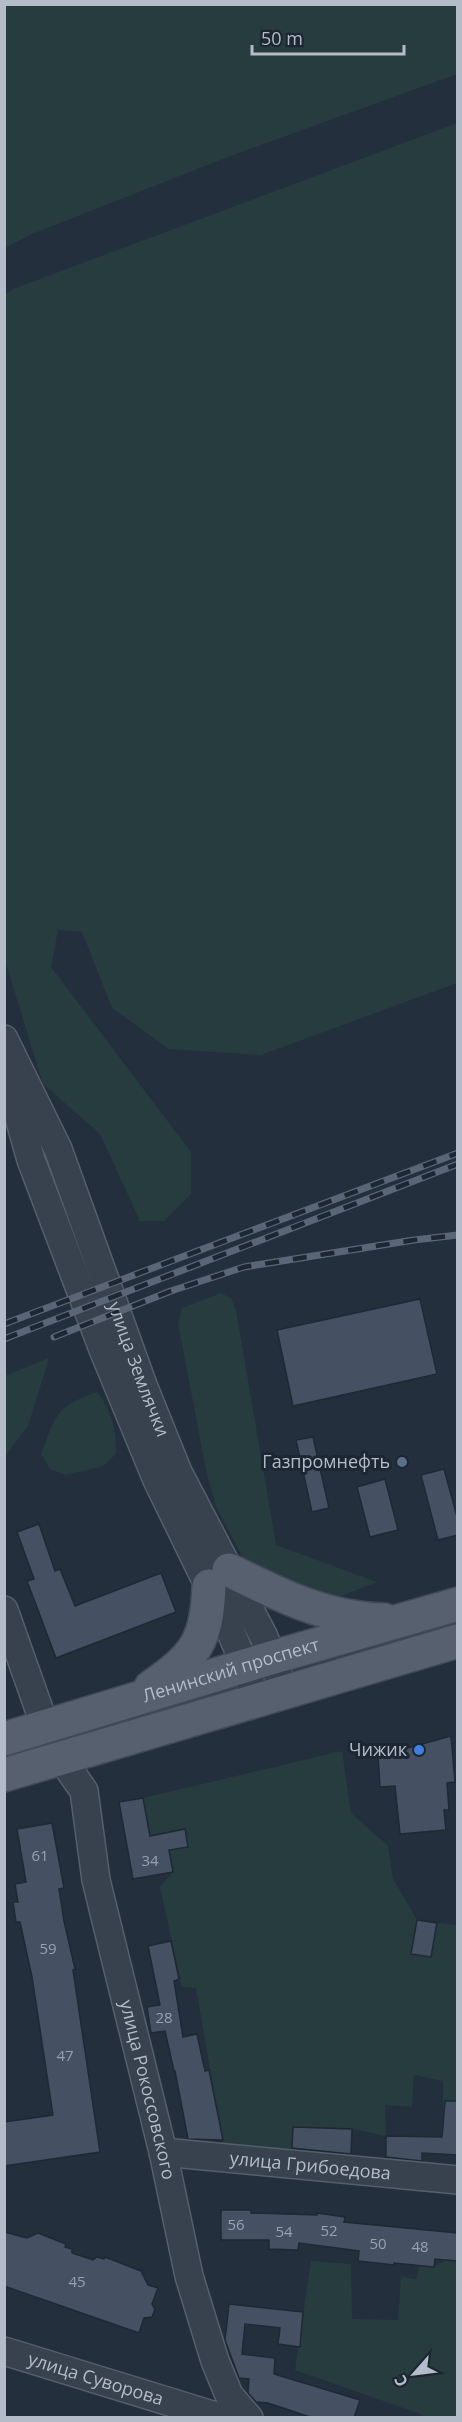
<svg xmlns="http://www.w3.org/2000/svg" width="462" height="2422" viewBox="0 0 462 2422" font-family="'Open Sans',sans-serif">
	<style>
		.green { fill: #263c3f }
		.building { fill: #455162; stroke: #1f2835; stroke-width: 1.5 }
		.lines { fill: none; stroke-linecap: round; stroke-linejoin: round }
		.minor-casing { stroke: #565f6c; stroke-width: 30 }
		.major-casing { stroke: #414a57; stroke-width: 36 }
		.minor { stroke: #38414e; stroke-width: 27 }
		.major { stroke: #56606e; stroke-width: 33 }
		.rail-casing { stroke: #5a6575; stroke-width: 7 }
		.rail { stroke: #1d2633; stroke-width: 4.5; stroke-dasharray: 14; stroke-linecap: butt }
		.service-dot { fill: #5c6f8a; stroke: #1d2633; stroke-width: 2 }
		.shop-dot { fill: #3f7fe0; stroke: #1d2633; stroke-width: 2 }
		.labels { text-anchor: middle; stroke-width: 6; stroke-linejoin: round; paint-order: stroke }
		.number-label { font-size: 15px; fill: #98a1af }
		.street-label { font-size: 18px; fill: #b4bcc9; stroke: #1d2633 }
		.poi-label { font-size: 18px; fill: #b4bcc9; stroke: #1d2633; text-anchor: end }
	</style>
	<rect width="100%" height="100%" fill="#242f3e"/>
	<!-- green -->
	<g class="green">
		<polygon points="5,4 457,5 457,74 233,155 32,234 5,248"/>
		<polygon points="457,123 457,983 261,1055 169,1049 112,1008 82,932 58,930 51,967 191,1152 191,1194 164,1221 140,1221 100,1134 43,1084 5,960 5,295 13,289"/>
		<polygon points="221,1293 231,1298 236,1310 276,1545 377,1582 328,1601 279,1584 242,1556 216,1507 206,1470 178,1323 182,1308"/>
		<polygon points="49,1358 28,1426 5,1456 5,1376"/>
		<path d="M97 1392C111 1408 117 1432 116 1454L103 1466 66 1475 50 1469 41 1454C57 1415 54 1407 97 1392Z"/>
		<polygon points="342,1751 351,1813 388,1846 393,1879 417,1920 411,1953 437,1923 457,1925 457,2124 443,2123 443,2081 414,2075 412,2107 385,2105 386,2136 352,2129 293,2127 292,2156 224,2150 196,1988 182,1987 160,1887 173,1872 169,1850 188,1847 184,1829 150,1836 143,1798"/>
		<polygon points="446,2260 457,2261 457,2417 423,2417 423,2415 295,2370 311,2261 351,2264 352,2319 398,2320 401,2277 417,2279 419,2265 434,2267"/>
	</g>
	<!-- building -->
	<g class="building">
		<polygon points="420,1299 437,1374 293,1406 277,1330"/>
		<polygon points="313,1437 329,1508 312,1512 296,1440"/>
		<polygon points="444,1469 458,1520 458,1535 438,1540 421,1475"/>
		<polygon points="385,1479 398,1530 370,1537 357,1487"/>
		<polygon points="39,1524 55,1571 60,1569 75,1606 161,1573 176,1612 56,1658 27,1581 34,1579 17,1532"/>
		<polygon points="451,1736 455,1782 447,1783 449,1810 444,1810 446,1830 400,1834 395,1786 380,1787 378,1756"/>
		<polygon points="143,1798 150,1836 185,1829 188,1847 169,1850 173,1872 133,1879 119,1802"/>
		<polygon points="52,1823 64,1888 59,1889 64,1921 75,1969 73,1970 100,2152 4,2166 4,2122 53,2115 32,1977 20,1922 16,1922 13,1902 18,1902 15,1884 26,1882 17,1829"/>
		<polygon points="417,1920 437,1923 431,1957 411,1954"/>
		<polygon points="171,1941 179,1979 174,1981 183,2037 197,2034 205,2071 209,2070 223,2140 188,2139 175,2071 174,2071 165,2031 151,2033 147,2007 160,2005 148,1946"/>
		<polygon points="445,2101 458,2101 458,2155 422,2153 422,2161 386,2157 386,2136 442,2137"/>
		<polygon points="293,2127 352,2129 351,2154 292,2148"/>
		<polygon points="221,2210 251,2210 251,2213 317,2215 317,2213 345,2217 344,2222 458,2233 458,2261 435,2259 434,2267 394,2263 394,2265 358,2261 359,2251 299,2243 298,2250 269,2249 269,2240 221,2240"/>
		<polygon points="4,2232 27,2238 38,2233 66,2244 65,2247 72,2249 72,2253 93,2260 97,2257 104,2259 105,2257 141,2271 148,2285 158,2288 152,2304 155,2309 152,2317 144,2318 139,2333 4,2286"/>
		<polygon points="229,2304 303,2312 300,2347 278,2344 280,2328 245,2324 242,2354 275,2358 274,2374 360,2400 354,2418 313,2418 268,2403 256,2402 248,2393 249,2379 239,2378 225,2340"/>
	</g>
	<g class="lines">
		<defs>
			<g id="minor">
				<path id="s1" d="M4 1039 58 1149 143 1385 178 1472 264 1637 285 1693"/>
				<polyline points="6,1072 31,1160 102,1347 157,1480 230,1630 245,1666 256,1701"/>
				<polyline points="4,1610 45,1726"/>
				<path id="s2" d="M61 1758 84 1791 96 1880 163 2152 189 2276 215 2361 229 2395 249 2418"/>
				<path id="s3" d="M163 2152 458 2180"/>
				<path id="s4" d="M4 2351 222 2418"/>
			</g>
			<g id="major">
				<path d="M229 1570C279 1595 327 1619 384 1620"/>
				<path d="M151 1687C196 1656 207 1641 209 1586"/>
				<path id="s5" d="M4 1739 274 1657 458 1604"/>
				<polyline points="4,1775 458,1641"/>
			</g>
		</defs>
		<!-- minor casing -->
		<use href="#minor" class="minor-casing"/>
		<!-- major casing -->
		<use href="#major" class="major-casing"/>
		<!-- minor -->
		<use href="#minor" class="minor"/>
		<!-- major -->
		<use href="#major" class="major"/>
		<defs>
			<g id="rail">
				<polyline points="4,1324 458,1153"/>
				<polyline points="54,1337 171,1291 244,1267 414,1240 458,1235"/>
				<polyline points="4,1339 458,1164"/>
			</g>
		</defs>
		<!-- rail casing -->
		<use href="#rail" class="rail-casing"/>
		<!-- rail -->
		<use href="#rail" class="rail"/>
	</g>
	<!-- markers -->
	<circle class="service-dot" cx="402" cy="1462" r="6"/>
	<circle class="shop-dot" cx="419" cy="1750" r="6"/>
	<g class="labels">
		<!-- number labels -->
		<g class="number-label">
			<text x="40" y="1861">61</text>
			<text x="150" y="1866">34</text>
			<text x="48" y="1954">59</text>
			<text x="164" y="2023">28</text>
			<text x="65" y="2061">47</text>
			<text x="236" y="2230">56</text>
			<text x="329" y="2236">52</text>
			<text x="284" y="2237">54</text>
			<text x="378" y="2249">50</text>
			<text x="420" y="2252">48</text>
			<text x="77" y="2287">45</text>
		</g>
		<!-- street labels -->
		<g class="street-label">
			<text dy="6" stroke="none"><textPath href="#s1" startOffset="357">улица Землячки</textPath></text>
			<text dy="6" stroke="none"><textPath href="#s5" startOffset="237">Ленинский проспект</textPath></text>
			<text dy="6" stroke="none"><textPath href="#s2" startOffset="346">улица Рокоссовского</textPath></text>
			<text dy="6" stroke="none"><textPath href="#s3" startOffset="148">улица Грибоедова</textPath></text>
			<text dy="6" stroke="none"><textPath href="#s4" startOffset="96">улица Суворова</textPath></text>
		</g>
		<!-- poi labels -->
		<g class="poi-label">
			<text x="390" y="1468">Газпромнефть</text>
			<text x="407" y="1756">Чижик</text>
		</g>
	</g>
	<!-- border -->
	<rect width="462" height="2422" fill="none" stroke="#b4bcc9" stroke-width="12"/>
	<!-- north arrow -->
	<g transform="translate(414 2374) rotate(242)" stroke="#1d2633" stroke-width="4.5" paint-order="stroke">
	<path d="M0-4.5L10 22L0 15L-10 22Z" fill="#b4bcc9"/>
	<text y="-9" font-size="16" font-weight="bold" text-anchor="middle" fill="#b4bcc9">С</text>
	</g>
	<!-- scale -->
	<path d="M252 45v9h152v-9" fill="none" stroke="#b4bcc9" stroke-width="3"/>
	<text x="261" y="45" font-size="18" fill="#b4bcc9" stroke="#1d2633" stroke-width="4.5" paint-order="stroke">50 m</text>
</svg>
